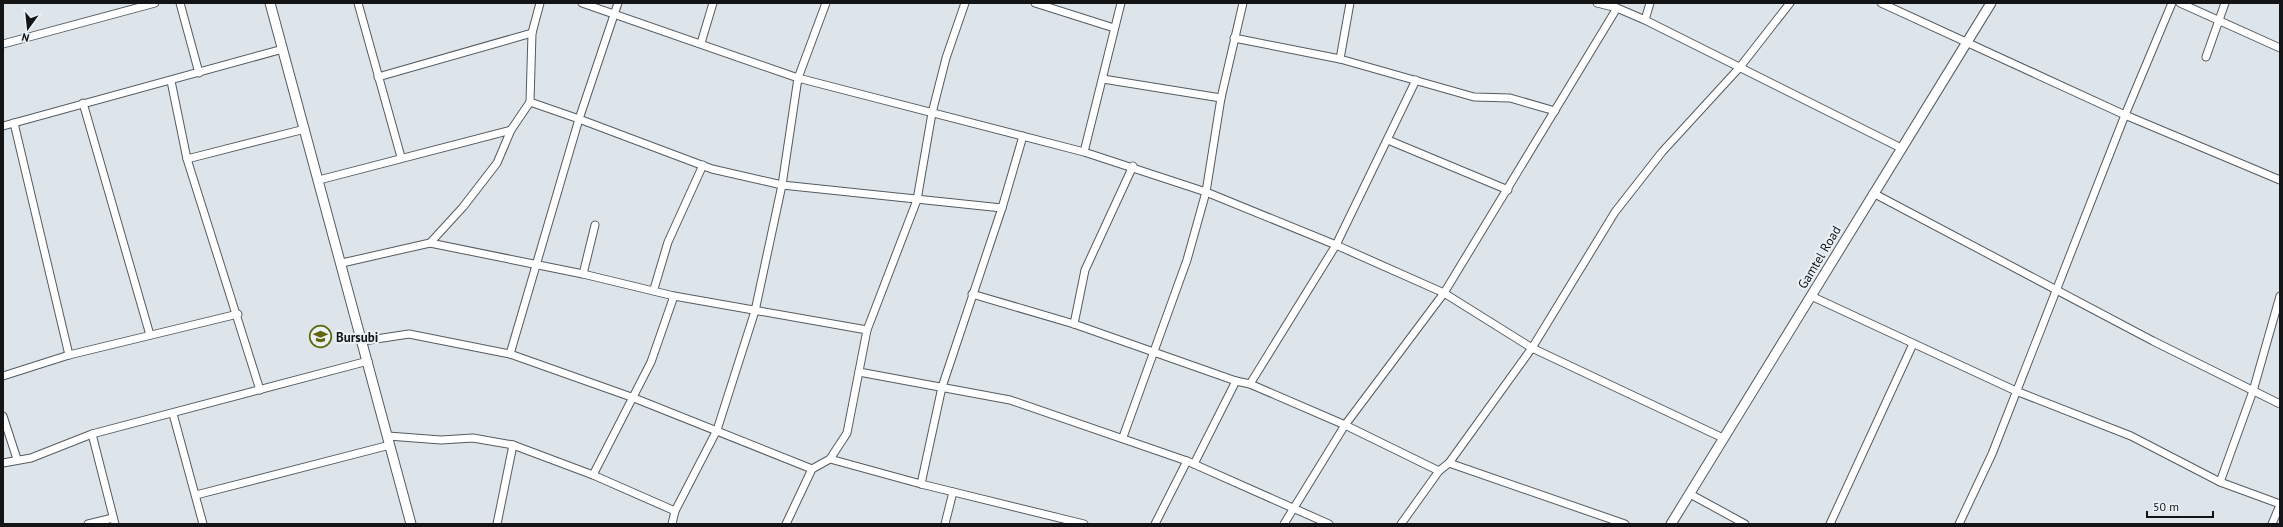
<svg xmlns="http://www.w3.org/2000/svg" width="2283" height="527" viewBox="0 0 2283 527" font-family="'PT Sans',sans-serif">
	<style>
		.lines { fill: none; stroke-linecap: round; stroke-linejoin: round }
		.minor-casing { stroke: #545b60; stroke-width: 9 }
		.tertiary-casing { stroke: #545b60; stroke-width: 11 }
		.minor { stroke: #fff; stroke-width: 7 }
		.tertiary { stroke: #fff; stroke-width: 9 }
		.labels { text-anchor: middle; stroke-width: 4; stroke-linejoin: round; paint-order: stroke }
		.street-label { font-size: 13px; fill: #121416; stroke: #eaf2f8 }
		.poi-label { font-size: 13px; font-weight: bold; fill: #121416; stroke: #eaf2f8; text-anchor: start }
	</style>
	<rect width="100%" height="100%" fill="#dde5eb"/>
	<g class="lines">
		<defs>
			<g id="minor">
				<polyline points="180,3 199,73"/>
				<polyline points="358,3 401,157"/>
				<polyline points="582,3 798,78 1084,152 1206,192 1336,245 1444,293 1532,348 1723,438"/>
				<polyline points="1035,3 1114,28"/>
				<polyline points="1597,3 1617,8 1645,20 1901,148"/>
				<polyline points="1881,3 2125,115 2280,180"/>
				<polyline points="2180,3 2280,48"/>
				<polyline points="1645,20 1650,3"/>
				<polyline points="1234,38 1340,59 1474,97 1510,98 1555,111"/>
				<polyline points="701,43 713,3"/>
				<polyline points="3,44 155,3"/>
				<polyline points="2206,57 2225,3"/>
				<polyline points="1340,59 1350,3"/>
				<polyline points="378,77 532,33"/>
				<polyline points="1103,79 1221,98"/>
				<polyline points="171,81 187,159 260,390"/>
				<polyline points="530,102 579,119 712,169 782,185 1002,208"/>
				<polyline points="83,103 150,335"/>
				<polyline points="14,123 69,355"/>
				<polyline points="3,126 283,49"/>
				<polyline points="1388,140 1508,190"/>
				<polyline points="1084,152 1121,3"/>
				<polyline points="187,159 305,129"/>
				<polyline points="319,180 511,130"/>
				<polyline points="1873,193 2153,341 2280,404"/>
				<polyline points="430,243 463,207 497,163 511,130 530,102 532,33 540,3"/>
				<polyline points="342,263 430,243 583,274 674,296 867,330"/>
				<polyline points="583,274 595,225"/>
				<polyline points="654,289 668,242 703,165"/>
				<polyline points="972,294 1074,324 1236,381 1250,384 1345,425 1439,471"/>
				<polyline points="1811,296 2016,391 2131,436 2220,482 2280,504"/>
				<polyline points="1074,324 1085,270 1133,166"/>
				<polyline points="363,341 409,334 510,354 634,398 812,469"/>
				<polyline points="510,354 579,119 618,3"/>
				<polyline points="859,372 1010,400 1187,461 1329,524"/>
				<polyline points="3,376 69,355 238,314"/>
				<polyline points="1250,384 1336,245 1416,80"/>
				<polyline points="173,414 203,524"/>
				<polyline points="3,416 17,459"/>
				<polyline points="92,434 115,524"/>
				<polyline points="388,436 441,440 473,438 513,445 593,475 675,511"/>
				<polyline points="1123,437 1187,260 1206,192 1221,98 1243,3"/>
				<polyline points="830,459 921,484 1084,524"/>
				<polyline points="3,463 31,458 92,434 368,361"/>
				<polyline points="1449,463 1625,524"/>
				<polyline points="1194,464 1236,381"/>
				<polyline points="593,475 651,362 674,296"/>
				<polyline points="2220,482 2253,391 2280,296"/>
				<polyline points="921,484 942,387 1002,208 1023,136"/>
				<polyline points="1690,494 1745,524"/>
				<polyline points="196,495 390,445"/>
				<polyline points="88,524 113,518"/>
				<polyline points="497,524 513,445"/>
				<polyline points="672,524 675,511 717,430 755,311 782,185 798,78 826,3"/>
				<polyline points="786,524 812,469 830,459 847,433 867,330 917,200 932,113 946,58 965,3"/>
				<polyline points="945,524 953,492"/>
				<polyline points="1155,524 1187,461"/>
				<polyline points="1284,524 1345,425 1444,293 1617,8"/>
				<polyline points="1401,524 1439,471 1449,463 1532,348 1615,212 1662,152 1740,67 1790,3"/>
				<polyline points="1830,524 1913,344"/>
				<polyline points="1959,524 1992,454 2125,115 2172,3"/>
				<polyline points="2272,524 2280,505"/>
			</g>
			<g id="tertiary">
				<polyline points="270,3 411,524"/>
				<polyline points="1671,524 1991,3"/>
			</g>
		</defs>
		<!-- minor casing -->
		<use href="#minor" class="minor-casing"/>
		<!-- tertiary casing -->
		<use href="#tertiary" class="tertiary-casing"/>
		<!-- minor -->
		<use href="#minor" class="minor"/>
		<!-- tertiary -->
		<use href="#tertiary" class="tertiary"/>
	</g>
	<!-- icons -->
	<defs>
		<symbol id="school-ring" viewBox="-11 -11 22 22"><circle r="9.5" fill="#eaf2f8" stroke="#60680b" stroke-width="1.5"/><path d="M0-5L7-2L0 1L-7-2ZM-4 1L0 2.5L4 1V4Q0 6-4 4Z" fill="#60680b"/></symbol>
	</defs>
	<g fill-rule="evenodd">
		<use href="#school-ring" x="308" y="324" width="25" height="25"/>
	</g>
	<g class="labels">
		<!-- street labels -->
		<g class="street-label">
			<text transform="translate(1819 257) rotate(-59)" y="5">Gamtel Road</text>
		</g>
		<!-- poi labels -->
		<g class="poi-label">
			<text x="336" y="342">Bursubi</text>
		</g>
	</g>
	<!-- border -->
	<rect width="2283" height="527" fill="none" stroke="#121416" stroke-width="8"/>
	<!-- north arrow -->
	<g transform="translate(28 28) rotate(195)" stroke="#eaf2f8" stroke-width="3" paint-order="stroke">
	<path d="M0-3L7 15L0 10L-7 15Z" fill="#121416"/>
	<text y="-6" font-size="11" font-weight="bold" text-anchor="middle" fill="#121416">N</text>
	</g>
	<!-- scale -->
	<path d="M2147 511v6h66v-6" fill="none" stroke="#121416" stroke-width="2"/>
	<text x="2153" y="511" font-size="12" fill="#121416" stroke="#eaf2f8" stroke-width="3" paint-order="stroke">50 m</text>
</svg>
